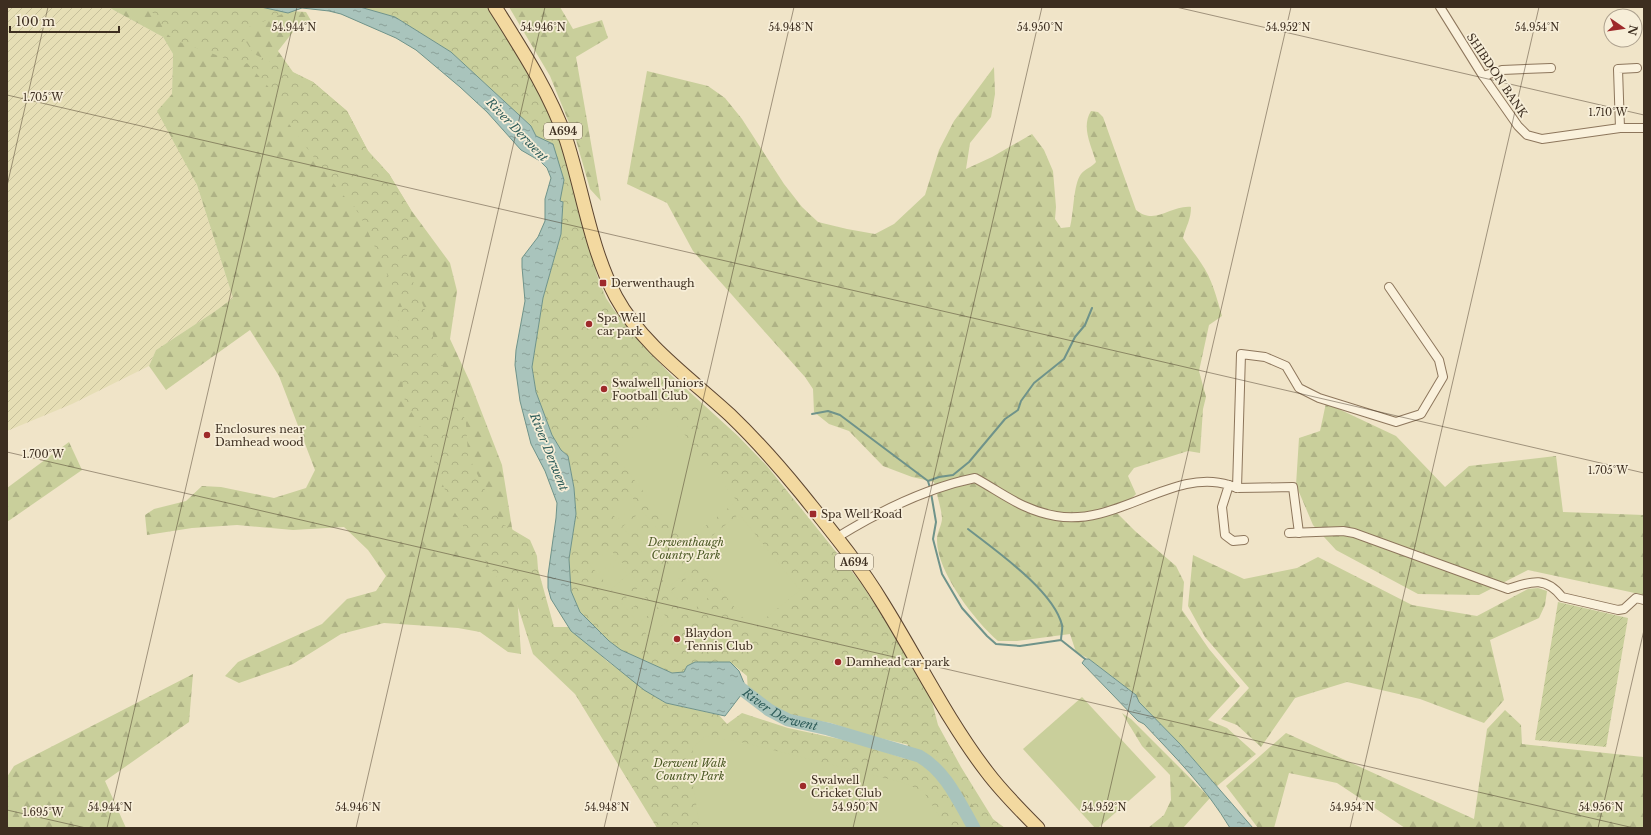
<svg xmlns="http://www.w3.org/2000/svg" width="1651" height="835" viewBox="0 0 1651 835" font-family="'Libre Baskerville',serif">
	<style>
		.farmland { fill: url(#farmland-furrows) }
		.forest { fill: url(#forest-firs) }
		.park { fill: url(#park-crowns) }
		.garden { fill: url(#garden-furrows) }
		.pitch { fill: #c9cf9b }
		.water { fill: url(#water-ripples); stroke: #6f938a }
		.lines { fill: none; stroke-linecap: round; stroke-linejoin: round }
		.stream { stroke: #6f938a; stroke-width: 2 }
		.river { stroke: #a9c4bc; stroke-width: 13 }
		.minor-casing { stroke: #8d765c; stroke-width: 10 }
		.primary-casing { stroke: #5b4430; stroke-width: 15 }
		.minor { stroke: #faf1dc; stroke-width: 8 }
		.primary { stroke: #f3d9a0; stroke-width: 13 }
		.ticks { fill: none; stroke: #3d2e20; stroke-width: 1; stroke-opacity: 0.45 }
		.poi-dot { fill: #9e2a2b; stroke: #f7eed8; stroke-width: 1.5 }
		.labels { text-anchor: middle; stroke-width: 3.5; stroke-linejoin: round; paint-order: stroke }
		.shield { fill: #f7eed8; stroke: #756857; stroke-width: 1 }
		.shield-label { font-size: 10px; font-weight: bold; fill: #3d2e20 }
		.street-label { font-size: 11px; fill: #3d2e20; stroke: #f7eed8 }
		.poi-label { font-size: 11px; fill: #3d2e20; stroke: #f7eed8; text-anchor: start }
		.park-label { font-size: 11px; font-style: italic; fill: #4d5a26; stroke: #f7eed8 }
		.water-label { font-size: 12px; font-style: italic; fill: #2f5d5a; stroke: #f7eed8 }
		.ticks-label { font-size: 10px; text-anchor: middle; fill: #3d2e20; stroke: #f7eed8; stroke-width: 3.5; stroke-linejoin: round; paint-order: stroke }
	</style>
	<defs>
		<pattern id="farmland-furrows" width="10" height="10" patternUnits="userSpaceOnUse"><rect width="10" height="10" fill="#e6deb5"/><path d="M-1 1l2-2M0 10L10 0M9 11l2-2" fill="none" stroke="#c6bf9b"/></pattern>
		<pattern id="forest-firs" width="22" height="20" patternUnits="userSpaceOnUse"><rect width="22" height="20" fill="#c9cf9b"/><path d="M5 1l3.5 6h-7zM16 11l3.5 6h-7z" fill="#aeb285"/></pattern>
		<pattern id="park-crowns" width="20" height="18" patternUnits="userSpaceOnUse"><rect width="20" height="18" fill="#c9cf9b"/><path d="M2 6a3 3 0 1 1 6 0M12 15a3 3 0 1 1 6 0" fill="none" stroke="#aeb285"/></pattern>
		<pattern id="garden-furrows" width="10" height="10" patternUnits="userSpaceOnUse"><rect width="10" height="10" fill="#c9cf9b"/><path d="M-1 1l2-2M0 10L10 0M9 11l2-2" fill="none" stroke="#aeb285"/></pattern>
		<pattern id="water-ripples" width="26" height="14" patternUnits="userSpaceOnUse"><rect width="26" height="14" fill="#a9c4bc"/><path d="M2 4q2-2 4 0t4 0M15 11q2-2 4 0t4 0" fill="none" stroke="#8ba098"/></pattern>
	</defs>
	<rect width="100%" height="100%" fill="#f0e4c8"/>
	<!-- farmland -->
	<polygon class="farmland" points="7,7 108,7 163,37 173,54 172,95 179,150 197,185 233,298 214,312 156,350 149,366 72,404 7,431"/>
	<!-- forest -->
	<g class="forest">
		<polygon points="108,7 261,7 288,13 292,11 306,12 313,24 296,28 278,51 293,72 313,82 347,111 368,151 389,174 411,210 450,263 457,291 450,339 470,382 502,465 513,534 521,654 508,652 480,632 458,628 384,623 341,634 293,664 239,683 225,676 238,662 322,624 347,599 376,591 386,576 368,550 344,527 293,530 237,525 192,528 147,535 145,515 154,509 186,501 202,486 221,487 274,498 306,488 315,470 279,376 250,330 166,390 149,366 156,350 214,312 233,298 197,185 157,111 172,94 173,54 163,37"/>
		<polygon points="509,7 560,7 573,29 602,20 608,38 576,57 601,201 590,189 576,140 550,76"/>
		<path d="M994 67 995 94 991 117 970 143 966 169 992 157 1032 134 1044 150 1053 171 1056 207 1055 219 1061 228 1070 227C1074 213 1073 185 1081 174 1085 169 1092 167 1096 162 1091 145 1081 127 1091 111L1098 112 1103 117 1136 210C1156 226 1170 205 1191 207 1191 220 1186 226 1183 238 1189 247 1196 255 1201 263 1212 278 1217 299 1222 316L1209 325 1199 371 1206 397 1203 409 1200 453 1188 451 1134 468 1128 476 1136 494 1117 513 1135 531 1176 566 1184 582 1182 610 1209 649 1240 686 1208 720 1227 728 1256 754 1217 786 1181 745 1139 702 1136 695 1089 659 1076 652 1070 634 1017 641H998C975 621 936 571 937 539 937 532 942 525 942 518 941 506 936 493 934 482L912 477 883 466 849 431 829 424 814 412 813 389 805 377 693 251 667 203 627 184 647 71 708 86 725 98 742 119 784 184 802 207 818 222 847 229 875 234 894 224 925 195 939 150 954 121Z"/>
		<polygon points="1326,403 1396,436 1445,487 1469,466 1556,456 1563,512 1644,515 1644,595 1528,570 1479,595 1418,594 1336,550 1313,525 1296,485 1299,438 1320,431"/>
		<polygon points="69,442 82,470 7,522 7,488"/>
		<polygon points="1193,555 1244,579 1297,568 1318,557 1412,605 1477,616 1528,589 1538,588 1547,591 1545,605 1539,618 1490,640 1504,700 1484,723 1420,699 1347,682 1295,698 1261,747 1237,725 1221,719 1249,688 1205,637 1188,606"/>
		<polygon points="193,674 189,722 105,781 126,828 7,828 7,777 14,766"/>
		<polygon points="1505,710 1521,725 1522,744 1643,757 1644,746 1644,828 1405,828 1337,783 1289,773 1274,828 1258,828 1226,786 1286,733 1474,819 1487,729"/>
		<polygon points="1122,713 1131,719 1210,798 1183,828 1148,828 1164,815 1171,800 1170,775 1142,746"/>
		<polygon points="913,724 997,828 947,828 904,761"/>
	</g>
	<!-- park -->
	<g class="park">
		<polygon points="145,7 261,7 285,13 239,31 254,54 313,82 347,111 368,151 389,174 411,210 406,265 431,324 436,354 455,389 466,423 468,455 501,523 530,540 537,556 538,569 554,627 569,627 607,661 657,698 666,703 719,715 727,724 742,713 788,728 858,743 909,760 922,768 962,813 970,828 657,828 575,694 533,654 517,604 485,561 452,508 420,426 405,402 402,380 391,351 402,307 364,223 354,206 340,192 286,120 290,116 290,111 247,63 241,67 222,57 174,40 165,32 158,17"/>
		<polygon points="360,7 487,7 538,86 557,129 588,236 597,275 606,298 614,310 637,339 672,376 738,436 767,466 861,583 904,650 931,698 938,725 961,767 993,819 1005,828 988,828 941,759 918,747 862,734 831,723 791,716 748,693 747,676 730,662 696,662 687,666 684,672 672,673 621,650 609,641 580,612 571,591 569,559 576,514 574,488 568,456 561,450 552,435 536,392 532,367 543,298 561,234 563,202 560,201 561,190 553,144 536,136 531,126 451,52 395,17"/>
	</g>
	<!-- garden -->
	<polygon class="garden" points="1558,602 1628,618 1606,747 1535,740"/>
	<!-- pitch -->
	<g class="pitch">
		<polygon points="666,411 737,501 684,543 613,453"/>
		<polygon points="630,494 637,504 617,520 610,510"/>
		<polygon points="642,511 650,520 630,536 622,527"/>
		<polygon points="739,514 800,590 752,629 691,553"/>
		<polygon points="655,526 662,536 642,552 635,542"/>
		<polygon points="667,543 674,552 654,569 647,559"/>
		<polygon points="610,549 618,558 598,574 590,565"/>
		<polygon points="621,561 628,570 608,586 601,577"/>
		<polygon points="681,562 688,571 668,588 661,578"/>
		<polygon points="630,573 638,582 618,598 611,589"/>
		<polygon points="691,575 698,584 678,600 671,591"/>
		<polygon points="641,585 648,595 628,611 621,602"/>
		<polygon points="702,588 709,597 689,613 682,604"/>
		<polygon points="651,598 658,607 638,624 631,614"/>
		<polygon points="661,611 669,620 648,636 641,627"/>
		<polygon points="1082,697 1156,777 1098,828 1095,828 1023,749"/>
		<polygon points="706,736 745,743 901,782 923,791 947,828 703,828 699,822 691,772 693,747"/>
	</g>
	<!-- water -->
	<g class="water">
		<polygon points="261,7 360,7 395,17 451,52 531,126 536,136 553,144 564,180 560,201 563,202 561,234 543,298 532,367 536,392 552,435 561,450 568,456 574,488 576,514 569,559 571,591 580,612 609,641 621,650 672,673 684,672 687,666 695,662 730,662 739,671 744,683 746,694 741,695 725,716 666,703 644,690 571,631 551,599 548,588 548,575 556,518 557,503 545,471 531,444 520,401 515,365 516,350 525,301 522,267 522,258 538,237 545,221 545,199 551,178 547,168 540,161 521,150 487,112 460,87 416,50 396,38 341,14 329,11 302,8 288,13"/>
		<path d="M1085 659H1089L1136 695 1139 702 1181 745 1253 828H1230C1207 789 1175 757 1144 724L1138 721 1082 663Z"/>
	</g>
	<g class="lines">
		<!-- stream -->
		<g class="stream">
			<polyline points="812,414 828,411 840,415 928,481 930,488"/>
			<polyline points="928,481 939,477 953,475 969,462 1005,419 1018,410 1021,401 1034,383 1064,359 1075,337 1085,325 1092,308"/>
			<polyline points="931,493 936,522 933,539 942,574 962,608 987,636 996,644 1020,646 1061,640 1085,659"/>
			<path d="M968 529C996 551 1053 590 1062 625 1063 629 1061 635 1061 640"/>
		</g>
		<!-- river -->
		<path class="river" id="s1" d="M730 686 739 687 769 710 788 720 828 729 919 756C946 771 959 802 974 828"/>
		<defs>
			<g id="minor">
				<polyline points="1440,7 1483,76 1518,126 1527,135 1542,139 1620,128 1644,128"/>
				<polyline points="1483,76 1502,70 1551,68"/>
				<polyline points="1620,128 1618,69 1637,68"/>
				<polyline points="1229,485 1237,488 1241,354 1265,357 1286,366 1299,388 1319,398 1396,422 1421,414 1443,377 1439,360 1389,287"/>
				<polyline points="1237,488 1293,487 1299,533"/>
				<path d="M1289 533 1343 531 1354 533 1508 589C1530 582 1545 575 1562 597L1618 610 1624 609 1636 598 1644 600"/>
				<path d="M836 538C878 512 926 488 975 478 1004 494 1022 510 1056 516 1117 527 1174 467 1229 485L1222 507 1225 535 1233 541 1244 540"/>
			</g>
			<path id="primary" d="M495 7C522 50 549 91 566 139 583 191 590 248 616 297 642 345 691 379 730 415 756 440 779 466 801 493 829 528 859 564 882 602 917 658 947 720 987 772 1002 792 1020 810 1038 828"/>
		</defs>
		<!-- minor casing -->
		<use href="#minor" class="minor-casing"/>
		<!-- primary casing -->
		<use href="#primary" class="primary-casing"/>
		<!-- minor -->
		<use href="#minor" class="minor"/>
		<!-- primary -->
		<use href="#primary" class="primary"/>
	</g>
	<!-- ticks -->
	<path class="ticks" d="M1176 7 1644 115M7 95 1644 473M7 186 48 7M7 452 1634 828M7 810 86 828M107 828 297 7M356 828 545 7M604 828 794 7M853 828 1042 7M1101 828 1291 7M1350 828 1539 7M1598 828 1644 630"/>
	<!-- markers -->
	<g class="poi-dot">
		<rect x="599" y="279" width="8" height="8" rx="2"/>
		<circle cx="589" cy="324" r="4"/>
		<circle cx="604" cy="389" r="4"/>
		<circle cx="207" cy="435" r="4"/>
		<rect x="809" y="510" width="8" height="8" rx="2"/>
		<circle cx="677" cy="639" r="4"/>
		<circle cx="838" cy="662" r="4"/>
		<circle cx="803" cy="786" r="4"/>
	</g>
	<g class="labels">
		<!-- shield labels -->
		<g class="shield">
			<rect x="544" y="123" width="38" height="16" rx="3"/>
			<rect x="835" y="554" width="38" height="16" rx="3"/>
		</g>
		<g class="shield-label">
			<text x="563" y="135">A694</text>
			<text x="854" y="566">A694</text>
		</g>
		<!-- street labels -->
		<g class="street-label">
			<text transform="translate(1497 75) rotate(56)" y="4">SHIBDON BANK</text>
		</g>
		<!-- poi labels -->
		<g class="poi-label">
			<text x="611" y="287">Derwenthaugh</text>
			<text x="597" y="322">Spa Well<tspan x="597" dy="13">car park</tspan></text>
			<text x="612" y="387">Swalwell Juniors<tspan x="612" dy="13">Football Club</tspan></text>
			<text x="215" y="433">Enclosures near<tspan x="215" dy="13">Damhead wood</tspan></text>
			<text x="821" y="518">Spa Well Road</text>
			<text x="685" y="637">Blaydon<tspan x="685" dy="13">Tennis Club</tspan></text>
			<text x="846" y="666">Damhead car park</text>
			<text x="811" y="784">Swalwell<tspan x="811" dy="13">Cricket Club</tspan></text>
		</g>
		<!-- park labels -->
		<g class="park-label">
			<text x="686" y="546">Derwenthaugh<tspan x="686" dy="13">Country Park</tspan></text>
			<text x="690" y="767">Derwent Walk<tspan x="690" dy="13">Country Park</tspan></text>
		</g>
		<!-- water labels -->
		<g class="water-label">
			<text transform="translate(517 130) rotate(46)" y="4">River Derwent</text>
			<text transform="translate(549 452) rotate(68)" y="4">River Derwent</text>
			<text dy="4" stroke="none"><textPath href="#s1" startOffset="57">River Derwent</textPath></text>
		</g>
	</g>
	<g class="ticks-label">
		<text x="294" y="31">54.944°N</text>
		<text x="543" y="31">54.946°N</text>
		<text x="791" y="31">54.948°N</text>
		<text x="1040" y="31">54.950°N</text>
		<text x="1288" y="31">54.952°N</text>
		<text x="1537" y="31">54.954°N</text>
		<text x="43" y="101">1.705°W</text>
		<text x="1608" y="116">1.710°W</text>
		<text x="43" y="458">1.700°W</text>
		<text x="1608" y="474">1.705°W</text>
		<text x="110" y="811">54.944°N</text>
		<text x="358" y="811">54.946°N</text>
		<text x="607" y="811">54.948°N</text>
		<text x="855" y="811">54.950°N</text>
		<text x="1104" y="811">54.952°N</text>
		<text x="1352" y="811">54.954°N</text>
		<text x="1601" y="811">54.956°N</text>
		<text x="43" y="816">1.695°W</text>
	</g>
	<!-- border -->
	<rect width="1651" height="835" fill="none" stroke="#3d2e20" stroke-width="16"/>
	<!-- north arrow -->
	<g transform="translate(1623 28) rotate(103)"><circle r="19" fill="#f7eed8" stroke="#ada18e"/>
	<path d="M0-3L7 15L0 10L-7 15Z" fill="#9e2a2b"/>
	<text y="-6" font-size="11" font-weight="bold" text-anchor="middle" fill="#3d2e20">N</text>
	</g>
	<!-- scale -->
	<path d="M10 26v6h109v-6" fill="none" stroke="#3d2e20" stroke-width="2"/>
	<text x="16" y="26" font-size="12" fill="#3d2e20" stroke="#f7eed8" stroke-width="3" paint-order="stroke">100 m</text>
</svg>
